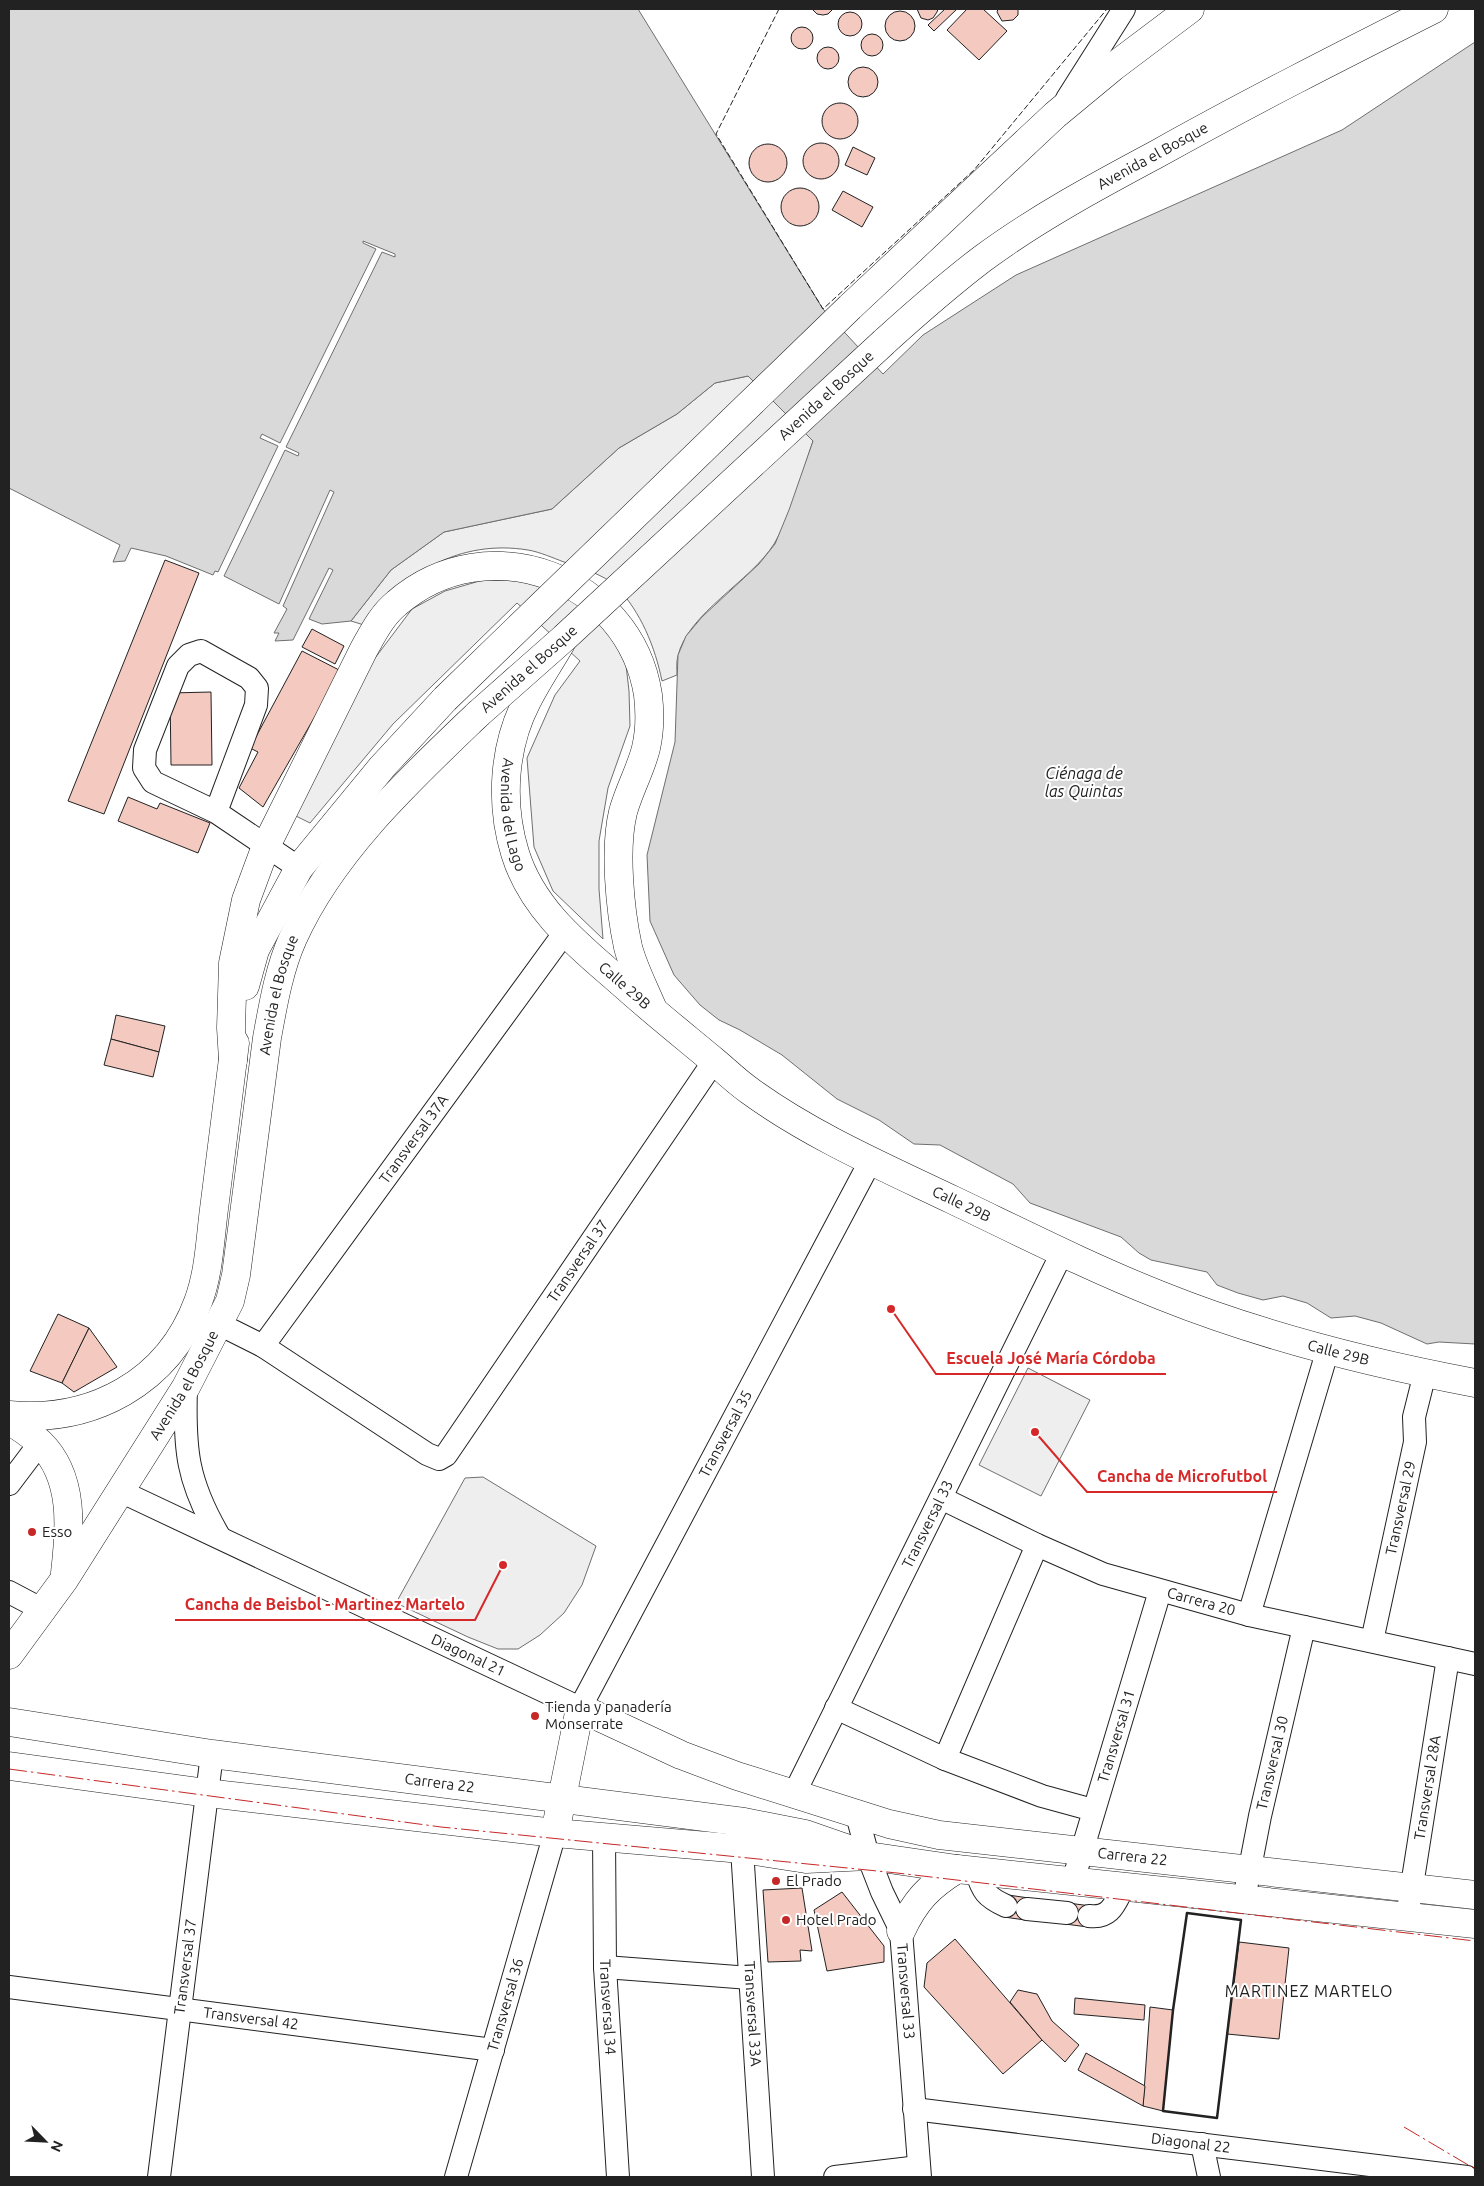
<svg xmlns="http://www.w3.org/2000/svg" width="1484" height="2186" viewBox="0 0 1484 2186" font-family="Ubuntu,sans-serif">
	<style>
		.green { fill: #eee; stroke: #6f6f6f }
		.water { fill: #d9d9d9; stroke: #6f6f6f }
		.building { fill: #f3c9c0; stroke: #222 }
		.lines { fill: none; stroke-linecap: round; stroke-linejoin: round }
		.minor-casing { stroke: #222; stroke-width: 24 }
		.major-casing { stroke: #222; stroke-width: 29 }
		.minor { stroke: #fff; stroke-width: 22 }
		.major { stroke: #fff; stroke-width: 28 }
		.major-bridge-casing { stroke: #222; stroke-width: 29; stroke-linecap: butt }
		.major-bridge { stroke: #fff; stroke-width: 28 }
		.fence { stroke: #222; stroke-width: 1; stroke-dasharray: 6 2.5; stroke-linecap: butt }
		.wall { stroke: #222; stroke-width: 2.5 }
		.power { stroke: #c62828; stroke-width: 1; stroke-dasharray: 18 4 2.5 4; stroke-linecap: butt }
		.poi-dot { fill: #c62828; stroke: #fff; stroke-width: 2 }
		.labels { text-anchor: middle; stroke-width: 4; stroke-linejoin: round; paint-order: stroke }
		.street-label { font-size: 15px; fill: #222; stroke: #fff }
		.poi-label { font-size: 15px; fill: #222; stroke: #fff; text-anchor: start }
		.water-label { font-size: 16px; font-style: italic; fill: #222; stroke: #fff }
		.neighbourhood-label { font-size: 16px; letter-spacing: 1px; fill: #222; stroke: #fff }
		.leader { fill: none; stroke: #d62828; stroke-width: 2 }
		.callout-dot { fill: #d62828; stroke: #fff; stroke-width: 2 }
		.callout-label { font-size: 16px; text-anchor: middle; font-weight: bold; fill: #d62828; stroke: #fff; stroke-width: 4; stroke-linejoin: round; paint-order: stroke }
	</style>
	<rect width="100%" height="100%" fill="#fff"/>
	<!-- green -->
	<g class="green">
		<path d="M748 376 813 441C802 473 792 515 774 544 751 581 687 614 678 656 676 662 677 669 677 675L662 681C655 647 641 612 616 586 606 576 578 566 564 562 553 558 540 552 528 550 460 539 404 573 364 625L351 621 391 570 444 532 552 509 619 448 677 414 715 383Z"/>
		<polygon points="483,580 535,581 573,596 609,632 626,665 629,691 630,726 608,788 599,841 599,889 603,939 553,891 534,847 527,758 555,695 580,661 517,603 393,724 310,823 294,815 372,662 412,609 445,591"/>
		<polygon points="1028,1368 1090,1400 1041,1496 979,1465"/>
		<polygon points="483,1477 596,1546 582,1585 564,1613 540,1635 518,1649 498,1649 468,1637 396,1603 465,1478"/>
	</g>
	<!-- water -->
	<polygon class="water" points="9,9 638,9 823,309 883,374 923,335 1016,275 1342,130 1475,42 1475,1344 1439,1342 1427,1344 1381,1323 1355,1316 1331,1318 1307,1303 1283,1296 1263,1300 1238,1293 1217,1285 1207,1272 1151,1260 1139,1253 1121,1237 1030,1203 1013,1184 940,1145 914,1144 879,1120 837,1099 782,1055 740,1030 719,1020 700,1005 674,975 650,921 647,855 675,742 678,655 686,636 702,617 759,564 775,544 789,510 813,441 748,376 715,383 677,414 619,448 552,509 444,532 391,570 351,621 322,624 309,619 333,570 329,568 293,640 275,641 279,633 274,633 287,609 283,606 334,492 330,490 279,604 224,576 285,450 298,456 299,453 286,447 382,252 395,257 395,254 363,241 363,243 376,249 280,443 262,434 260,438 278,446 218,572 215,571 213,575 166,556 131,548 125,561 113,562 120,545 9,488"/>
	<!-- building -->
	<g class="building">
		<polygon points="812,9 833,9 828,14 823,15 817,14"/>
		<polygon points="917,9 938,9 937,12 933,18 928,20 921,18"/>
		<polygon points="945,9 957,9 934,31 928,25"/>
		<polygon points="967,9 983,9 1007,31 979,60 947,30"/>
		<polygon points="998,9 1018,9 1018,15 1013,20 1002,21 997,12"/>
		<circle cx="900" cy="26" r="15"/>
		<circle cx="850" cy="24" r="12"/>
		<circle cx="802" cy="38" r="11"/>
		<circle cx="872" cy="45" r="11"/>
		<circle cx="828" cy="58" r="11"/>
		<circle cx="863" cy="82" r="15"/>
		<circle cx="840" cy="121" r="18"/>
		<circle cx="821" cy="161" r="18"/>
		<circle cx="768" cy="163" r="19"/>
		<polygon points="853,147 875,158 867,175 845,165"/>
		<circle cx="800" cy="207" r="19"/>
		<polygon points="843,191 873,207 862,227 832,210"/>
		<polygon points="165,560 199,573 104,814 68,801"/>
		<polygon points="312,629 344,646 335,664 302,647"/>
		<polygon points="302,651 341,671 263,807 239,788 258,752 250,748"/>
		<polygon points="211,692 212,765 171,765 170,693"/>
		<polygon points="128,797 157,809 160,803 210,823 198,853 118,821"/>
		<polygon points="116,1015 165,1026 159,1052 111,1039"/>
		<polygon points="111,1039 159,1052 153,1077 104,1065"/>
		<polygon points="58,1314 89,1328 62,1383 30,1371"/>
		<polygon points="89,1328 117,1367 74,1392 62,1383"/>
		<polygon points="802,1888 812,1951 800,1950 801,1961 768,1962 763,1890"/>
		<polygon points="842,1892 884,1946 884,1962 827,1971 814,1910"/>
		<polygon points="1008,1895 1029,1898 1025,1920 1004,1917"/>
		<polygon points="1068,1903 1091,1906 1088,1927 1065,1924"/>
		<polygon points="955,1939 1042,2040 1003,2074 924,1987 927,1963"/>
		<polygon points="1239,1942 1289,1948 1279,2039 1227,2034"/>
		<polygon points="1018,1990 1037,1994 1052,2021 1079,2045 1065,2062 1042,2040 1010,2002"/>
		<polygon points="1075,1998 1145,2005 1144,2020 1074,2014"/>
		<polygon points="1150,2007 1173,2010 1163,2111 1143,2106"/>
		<polygon points="1086,2053 1145,2086 1143,2106 1078,2070"/>
	</g>
	<g class="lines">
		<defs>
			<g id="minor">
				<polyline points="1067,99 1124,9"/>
				<polyline points="216,812 256,705 257,688 249,678 201,651 189,655 178,666 145,750 144,768 153,782 216,812 299,868"/>
				<path id="s1" d="M219 1324 263 1346 427 1454 439 1459 446 1455 714 1061"/>
				<path id="s2" d="M263 1346 565 932"/>
				<path d="M186 1387C184 1450 187 1481 219 1536"/>
				<polyline points="9,1484 40,1443"/>
				<path id="s3" d="M120 1491 580 1708 871 1160"/>
				<path id="s4" d="M941 1498 1037 1545 1103 1574 1249 1615 1475 1664"/>
				<polyline points="1037,1545 945,1759 1042,1796 1093,1810"/>
				<polyline points="9,1592 43,1610"/>
				<polyline points="1249,1615 1328,1349"/>
				<path id="s5" d="M1372 1641 1415 1442 1414 1417 1425 1373"/>
				<polyline points="836,1708 945,1759"/>
				<path id="s6" d="M794 1794 1062 1253"/>
				<path id="s7" d="M857 1815 868 1856 882 1892 901 1931 920 2177"/>
				<path id="s8" d="M604 1836 605 1967 618 2177"/>
				<path id="s9" d="M742 1849 763 2177"/>
				<path d="M976 1870C982 1891 986 1897 1006 1906"/>
				<path id="s10" d="M1073 1881 1160 1591"/>
				<path id="s11" d="M1244 1899 1260 1816 1304 1627"/>
				<polyline points="1027,1909 1067,1913"/>
				<path d="M1089 1916C1111 1919 1115 1903 1124 1886"/>
				<path id="s12" d="M1407 1917 1448 1658"/>
				<polyline points="605,1967 750,1978"/>
				<path id="s13" d="M9 1987 493 2050"/>
				<path id="s14" d="M914 2109 1467 2177"/>
				<polyline points="1202,2144 1209,2177"/>
				<path id="s15" d="M159 2177 212 1754"/>
				<path id="s16" d="M456 2177 555 1833"/>
				<polyline points="835,2177 919,2167"/>
			</g>
			<g id="major">
				<polyline points="850,307 1055,115 1113,67 1190,9"/>
				<path id="s17" d="M884 342C916 313 948 285 982 259 1036 219 1097 186 1157 154 1248 103 1341 56 1434 9"/>
				<path id="s18" d="M561 643C550 662 537 681 527 701 503 747 500 804 515 853 533 912 582 948 626 987 654 1012 684 1036 714 1061 726 1071 737 1082 750 1091 812 1136 884 1167 953 1200 1022 1233 1091 1268 1162 1296 1262 1336 1369 1363 1475 1383"/>
				<polyline points="245,986 255,950 299,868 382,767 445,699"/>
				<path d="M233 1060 231 1028 233 963 246 900 266 846 364 649C373 633 382 615 397 603 487 525 630 577 648 695 650 712 650 731 646 748 641 769 629 790 623 812 614 849 620 910 628 947 633 967 644 988 652 1007"/>
				<path d="M9 1415C92 1423 168 1383 198 1302 209 1273 210 1240 214 1209 221 1153 228 1098 235 1043"/>
				<path d="M9 1420C19 1427 31 1434 40 1443 75 1477 70 1530 65 1573"/>
				<path id="s19" d="M9 1655 64 1580 186 1387 230 1301 236 1275 267 1038C273 1005 279 969 293 938 332 851 410 779 478 714"/>
				<path id="s20" d="M9 1722 212 1754 744 1822 805 1834 854 1851"/>
				<polyline points="9,1766 207,1793 555,1833 742,1849 806,1859 868,1856 957,1869 1475,1924"/>
				<path id="s21" d="M555 1833 580 1708 681 1755 737 1776 889 1824 939 1835 1475 1895"/>
				<path d="M901 1931C915 1901 929 1886 957 1869"/>
			</g>
		</defs>
		<!-- minor casing -->
		<use href="#minor" class="minor-casing"/>
		<!-- major casing -->
		<use href="#major" class="major-casing"/>
		<!-- minor -->
		<use href="#minor" class="minor"/>
		<!-- major -->
		<use href="#major" class="major"/>
		<defs>
			<g id="major-bridge">
				<polyline points="445,699 850,307"/>
				<path id="s22" d="M478 714 564 638 884 342"/>
			</g>
		</defs>
		<!-- major-bridge casing -->
		<use href="#major-bridge" class="major-bridge-casing"/>
		<!-- major-bridge -->
		<use href="#major-bridge" class="major-bridge"/>
		<!-- fence -->
		<polyline class="fence" points="779,9 716,134 823,309 974,170 1107,9"/>
		<!-- wall -->
		<polygon class="wall" points="1187,1913 1241,1920 1217,2118 1163,2111 1173,2010"/>
		<!-- power -->
		<g class="power">
			<polyline points="9,1769 441,1827 897,1873 1475,1941"/>
			<polyline points="1404,2127 1475,2169"/>
		</g>
	</g>
	<!-- markers -->
	<g class="poi-dot">
		<circle cx="32" cy="1532" r="5"/>
		<circle cx="535" cy="1716" r="5"/>
		<circle cx="776" cy="1881" r="5"/>
		<circle cx="786" cy="1920" r="5"/>
	</g>
	<g class="labels">
		<!-- street labels -->
		<g class="street-label">
			<text dy="5" stroke="none"><textPath href="#s17" startOffset="328">Avenida el Bosque</textPath></text>
			<text dy="5" stroke="none"><textPath href="#s22" startOffset="472">Avenida el Bosque</textPath></text>
			<text dy="5" stroke="none"><textPath href="#s22" startOffset="68">Avenida el Bosque</textPath></text>
			<text dy="5" stroke="none"><textPath href="#s18" startOffset="185">Avenida del Lago</textPath></text>
			<text dy="5" stroke="none"><textPath href="#s18" startOffset="398">Calle 29B</textPath></text>
			<text dy="5" stroke="none"><textPath href="#s19" startOffset="728">Avenida el Bosque</textPath></text>
			<text dy="5" stroke="none"><textPath href="#s2" startOffset="256">Transversal 37A</textPath></text>
			<text dy="5" stroke="none"><textPath href="#s18" startOffset="802">Calle 29B</textPath></text>
			<text dy="5" stroke="none"><textPath href="#s1" startOffset="501">Transversal 37</textPath></text>
			<text dy="5" stroke="none"><textPath href="#s18" startOffset="1208">Calle 29B</textPath></text>
			<text dy="5" stroke="none"><textPath href="#s19" startOffset="322">Avenida el Bosque</textPath></text>
			<text dy="5" stroke="none"><textPath href="#s3" startOffset="819">Transversal 35</textPath></text>
			<text dy="5" stroke="none"><textPath href="#s5" startOffset="136">Transversal 29</textPath></text>
			<text dy="5" stroke="none"><textPath href="#s6" startOffset="301">Transversal 33</textPath></text>
			<text dy="5" stroke="none"><textPath href="#s4" startOffset="281">Carrera 20</textPath></text>
			<text dy="5" stroke="none"><textPath href="#s3" startOffset="385">Diagonal 21</textPath></text>
			<text dy="5" stroke="none"><textPath href="#s10" startOffset="151">Transversal 31</textPath></text>
			<text dy="5" stroke="none"><textPath href="#s11" startOffset="139">Transversal 30</textPath></text>
			<text dy="5" stroke="none"><textPath href="#s20" startOffset="435">Carrera 22</textPath></text>
			<text dy="5" stroke="none"><textPath href="#s12" startOffset="131">Transversal 28A</textPath></text>
			<text dy="5" stroke="none"><textPath href="#s21" startOffset="704">Carrera 22</textPath></text>
			<text dy="5" stroke="none"><textPath href="#s15" startOffset="212">Transversal 37</textPath></text>
			<text dy="5" stroke="none"><textPath href="#s7" startOffset="185">Transversal 33</textPath></text>
			<text dy="5" stroke="none"><textPath href="#s16" startOffset="179">Transversal 36</textPath></text>
			<text dy="5" stroke="none"><textPath href="#s8" startOffset="171">Transversal 34</textPath></text>
			<text dy="5" stroke="none"><textPath href="#s9" startOffset="165">Transversal 33A</textPath></text>
			<text dy="5" stroke="none"><textPath href="#s13" startOffset="244">Transversal 42</textPath></text>
			<text dy="5" stroke="none"><textPath href="#s14" startOffset="279">Diagonal 22</textPath></text>
		</g>
		<!-- poi labels -->
		<g class="poi-label">
			<text x="42" y="1537">Esso</text>
			<text x="545" y="1712">Tienda y panadería<tspan x="545" dy="17">Monserrate</tspan></text>
			<text x="786" y="1886">El Prado</text>
			<text x="796" y="1925">Hotel Prado</text>
		</g>
		<!-- water labels -->
		<g class="water-label">
			<text x="1084" y="779">Ciénaga de<tspan x="1084" dy="18">las Quintas</tspan></text>
		</g>
		<!-- neighbourhood labels -->
		<g class="neighbourhood-label">
			<text x="1309" y="1997">MARTINEZ MARTELO</text>
		</g>
	</g>
	<!-- callouts -->
	<path class="leader" d="M891 1309L936 1374H1166M1035 1432L1087 1492H1277M503 1565L475 1620H175"/>
	<g class="callout-dot">
		<circle cx="891" cy="1309" r="5"/>
		<circle cx="1035" cy="1432" r="5"/>
		<circle cx="503" cy="1565" r="5"/>
	</g>
	<g class="callout-label">
		<text x="1051" y="1364">Escuela José María Córdoba</text>
		<text x="1182" y="1482">Cancha de Microfutbol</text>
		<text x="325" y="1610">Cancha de Beisbol - Martinez Martelo</text>
	</g>
	<!-- border -->
	<rect width="1484" height="2186" fill="none" stroke="#222222" stroke-width="20"/>
	<!-- north arrow -->
	<g transform="translate(45 2141) rotate(114)" stroke="#ffffff" stroke-width="4" paint-order="stroke">
	<path d="M0-4L9 19L0 12L-9 19Z" fill="#222222"/>
	<text y="-8" font-size="14" font-weight="bold" text-anchor="middle" fill="#222222">N</text>
	</g>
</svg>
